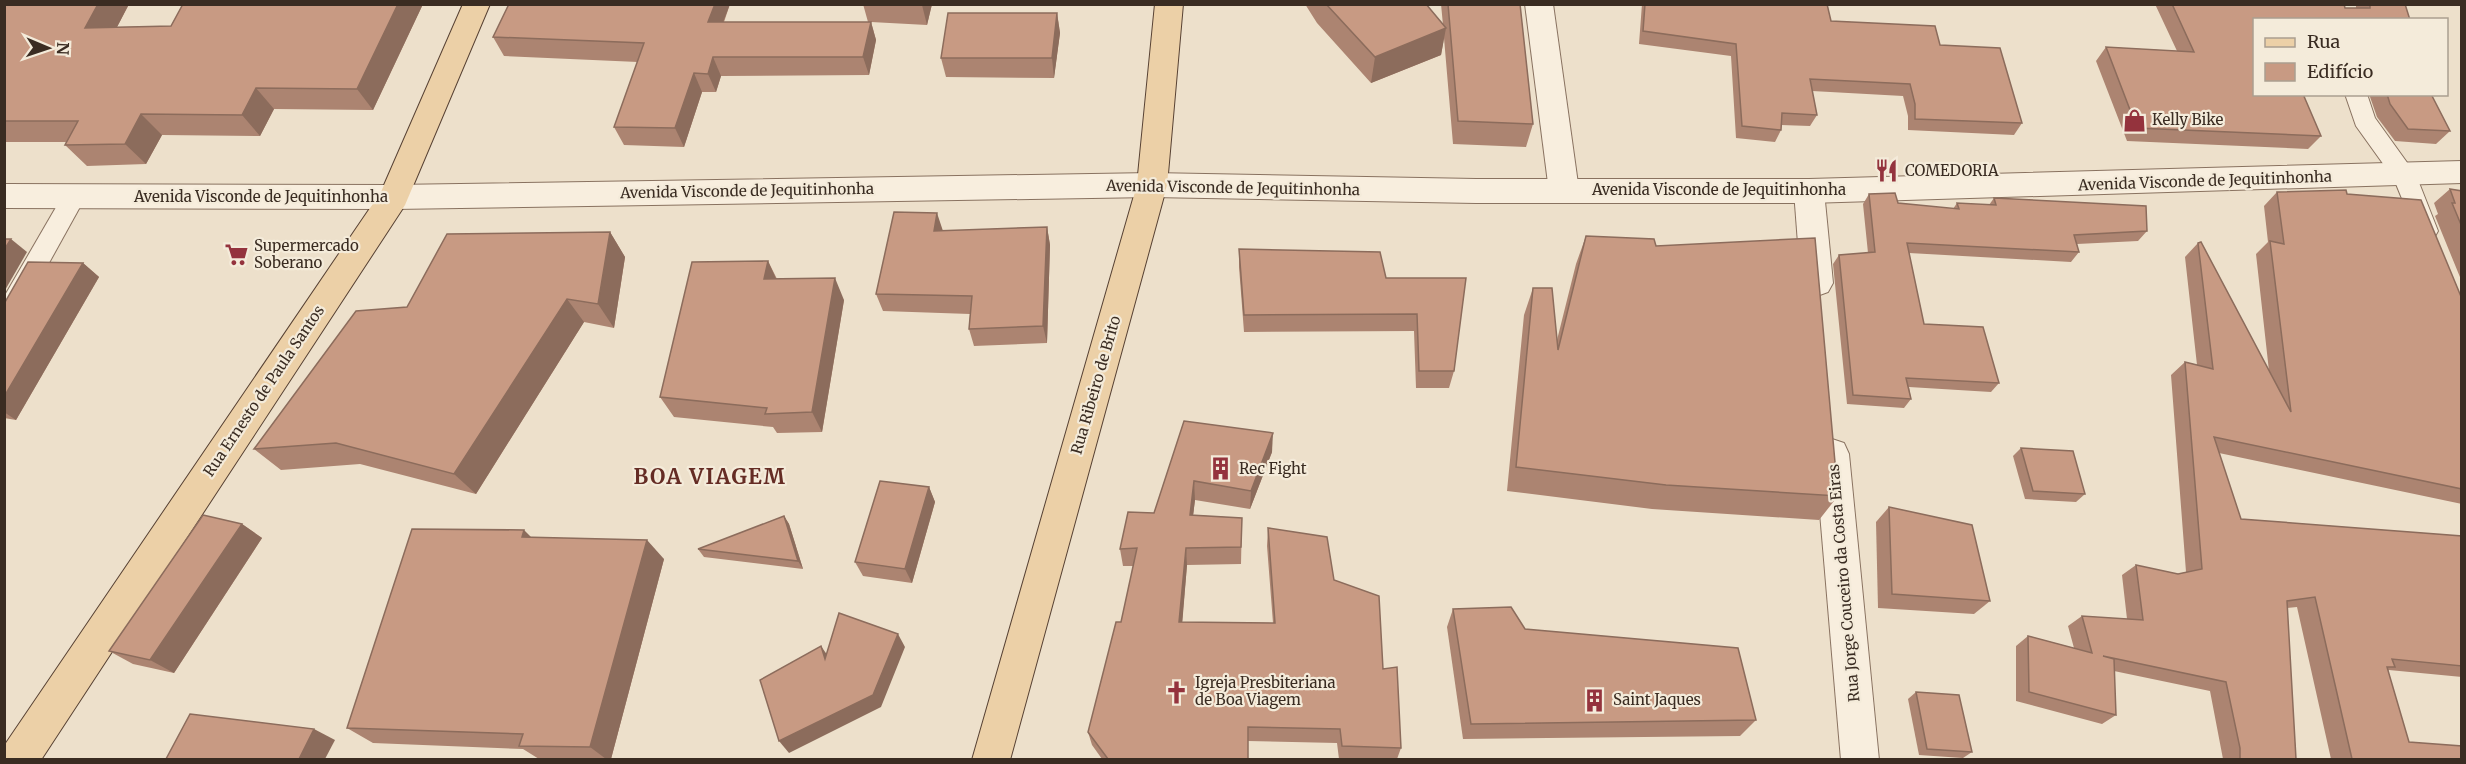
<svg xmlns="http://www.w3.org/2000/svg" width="2466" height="764" viewBox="0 0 2466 764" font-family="Merriweather,serif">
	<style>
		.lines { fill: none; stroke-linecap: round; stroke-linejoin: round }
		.service-casing { stroke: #897260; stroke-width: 2 }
		.minor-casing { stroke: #897260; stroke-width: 2 }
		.tertiary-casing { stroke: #897260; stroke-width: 2 }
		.primary-casing { stroke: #574133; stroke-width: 2 }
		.service { fill: #f8eede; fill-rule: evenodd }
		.minor { fill: #f8eede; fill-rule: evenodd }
		.tertiary { fill: #f8eede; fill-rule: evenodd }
		.primary { fill: #ecd0a7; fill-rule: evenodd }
		.wall { fill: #ac8471 }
		.shaded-wall { fill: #8c6c5c }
		.building { fill: #c89a83; stroke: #8c6c5c; stroke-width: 1.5 }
		.labels { text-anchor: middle; stroke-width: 4.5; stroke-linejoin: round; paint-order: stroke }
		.poi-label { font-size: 15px; fill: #3a2c22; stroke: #f4ebda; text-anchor: start }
		.street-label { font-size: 15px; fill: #3a2c22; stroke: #f4ebda }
		.district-label { font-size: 21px; font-weight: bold; letter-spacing: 1.5px; fill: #652c24; stroke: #f4ebda }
	</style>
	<rect width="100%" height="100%" fill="#ede0cb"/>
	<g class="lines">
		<defs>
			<g id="service">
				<polygon points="2345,94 2367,94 2375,118 2416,175 2438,231 2434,238 2426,240 2418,238 2394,179 2356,126"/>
				<polygon points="74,187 82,190 86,196 13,328 4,331 4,297 66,190"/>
			</g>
			<g id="minor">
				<polygon points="1525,4 1553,4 1579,191 1575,199 1564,203 1553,199 1549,191"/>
				<polygon points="1809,179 1820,183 1824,191 1833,283 1828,292 1817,296 1806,292 1801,283 1794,191 1798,183"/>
				<polygon points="1832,439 1844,443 1849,454 1879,760 1841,760 1815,454 1820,443"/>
			</g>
			<polygon id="tertiary" points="2462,161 2462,183 1809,203 1476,203 1152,197 394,209 4,208 4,184 394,185 1152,173 1476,179 1809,179"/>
			<g id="primary">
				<polygon points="463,4 490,4 405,205 41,760 4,760 4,746 381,192"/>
				<polygon points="1155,4 1183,4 1167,185 1010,760 972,760 1137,185"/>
			</g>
		</defs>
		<!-- service casing -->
		<use href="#service" class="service-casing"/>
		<!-- minor casing -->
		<use href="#minor" class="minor-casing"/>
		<!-- tertiary casing -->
		<use href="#tertiary" class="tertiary-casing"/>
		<!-- primary casing -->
		<use href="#primary" class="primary-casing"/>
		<!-- service -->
		<use href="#service" class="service"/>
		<!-- minor -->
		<use href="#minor" class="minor"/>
		<!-- tertiary -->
		<use href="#tertiary" class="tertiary"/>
		<!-- primary -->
		<use href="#primary" class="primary"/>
	</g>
	<!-- wall -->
	<g class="wall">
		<polygon points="4,4 127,4 128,6 117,27 171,26 183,4 423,4 373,110 274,109 260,136 162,135 146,164 87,166 65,145 66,142 4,142"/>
		<polygon points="509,4 730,4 724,22 868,22 863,4 932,4 927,25 871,22 876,40 869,75 721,76 716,92 702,92 684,147 624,145 614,127 638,62 504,56 493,37"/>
		<polygon points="1305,4 1426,4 1443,25 1441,4 1520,4 1533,124 1526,147 1453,144 1444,38 1441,55 1371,83 1317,23"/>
		<polygon points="1642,4 1827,4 1831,21 1940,45 2022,123 2014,135 1908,130 1908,116 1903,96 1812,91 1817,115 1810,126 1781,125 1781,130 1775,142 1736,138 1731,56 1639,44"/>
		<polygon points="2155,4 2344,4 2345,8 2356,8 2356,4 2405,4 2254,20 2321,136 2308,149 2127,141 2096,61 2106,47 2177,51"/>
		<polygon points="1057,13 1060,33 1054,78 946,77 941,58"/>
		<polygon points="2321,94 2345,94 2343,96"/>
		<polygon points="2369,94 2431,94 2450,131 2436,144 2395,141 2377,117"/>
		<polygon points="2450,189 2462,191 2462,282 2435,216 2438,214 2434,203"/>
		<polygon points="2277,192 2347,194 2462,299 2462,504 2219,453 2241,519 2462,536 2462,677 2389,670 2388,671 2409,742 2462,759 2331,759 2297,607 2287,608 2296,759 2223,759 2210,691 2114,671 2116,715 2102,724 2016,701 2016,646 2028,636 2074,648 2068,626 2082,616 2127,619 2122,575 2136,565 2178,574 2186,572 2171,375 2185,362 2197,365 2185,257 2198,243 2269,371 2256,254 2268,242 2264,206"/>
		<polygon points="1869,194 1898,203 1953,209 1957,203 1989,205 1994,198 2147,231 2138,241 2077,244 2079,252 2071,262 1909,253 1924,324 1999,383 1991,392 1909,387 1911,399 1904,408 1847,404 1833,264 1839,255 1868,253 1863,204"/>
		<polygon points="1047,227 1050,245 1047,343 974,346 969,329 970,314 883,311 876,294 943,231"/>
		<polygon points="610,232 625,257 614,328 584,322 476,494 360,464 281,470 254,449 407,307"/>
		<polygon points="1586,236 1656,246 1838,496 1819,520 1652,509 1507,491 1524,315 1533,288 1557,340 1576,264"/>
		<polygon points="1239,249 1386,278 1466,278 1454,371 1449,388 1416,388 1414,331 1244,332 1239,267"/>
		<polygon points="768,261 777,279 844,300 822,432 777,433 773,427 674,417 660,397"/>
		<polygon points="83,263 99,277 16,420 4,418 4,304"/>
		<polygon points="1184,421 1272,452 1250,509 1195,500 1193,515 1242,518 1241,564 1187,565 1182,622 1273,623 1267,546 1268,528 1334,580 1383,669 1401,748 1397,759 1339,759 1337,743 1248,741 1248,759 1102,759 1092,745 1088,732 1121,622 1134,566 1123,566 1120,549 1154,513"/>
		<polygon points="2021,448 2085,494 2076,502 2025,499 2013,456"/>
		<polygon points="929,487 935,502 912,583 863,576 855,562"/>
		<polygon points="1889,507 1990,601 1974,614 1878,608 1876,522"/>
		<polygon points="784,516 789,524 803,569 704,557 698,549"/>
		<polygon points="242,524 262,538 174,673 133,664 109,651"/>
		<polygon points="532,538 664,559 611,759 539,759 523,749 373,743 347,728"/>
		<polygon points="1453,609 1525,629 1756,720 1740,736 1463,739 1447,627"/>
		<polygon points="1916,692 1972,752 1963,758 1919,755 1908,699"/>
	</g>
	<!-- shaded-wall -->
	<g class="shaded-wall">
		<polygon points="98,4 127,4 128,6 105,50 85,28"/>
		<polygon points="398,4 423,4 373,110 357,89"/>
		<polygon points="715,4 730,4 716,41 708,22"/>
		<polygon points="922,4 932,4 927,25 922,5"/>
		<polygon points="1057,13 1060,33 1054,78 1052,58"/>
		<polygon points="871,22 876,40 869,75 863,57"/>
		<polygon points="1446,28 1441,55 1371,83 1375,57"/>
		<polygon points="713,57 721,76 716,92 708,74"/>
		<polygon points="694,73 702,92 684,147 675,128"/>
		<polygon points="256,88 274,109 260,136 242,115"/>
		<polygon points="141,114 162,135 146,164 125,144"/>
		<polygon points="937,213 943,231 934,231"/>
		<polygon points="1047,227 1050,245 1047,343 1043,326"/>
		<polygon points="610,232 625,257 614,328 598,304"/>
		<polygon points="11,239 27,252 4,292 4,250"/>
		<polygon points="768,261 778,283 764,279"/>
		<polygon points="83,263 99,277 16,420 4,412 4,397"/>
		<polygon points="835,278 844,300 822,432 812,412"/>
		<polygon points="567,299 584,322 476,494 454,474"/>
		<polygon points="1273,433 1272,452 1250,509 1251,491"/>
		<polygon points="1194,481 1195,500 1191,533 1190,515"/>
		<polygon points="929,487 935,502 912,583 905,569"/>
		<polygon points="784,516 789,524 803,569 798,561"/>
		<polygon points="242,524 262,538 174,673 150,660"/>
		<polygon points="524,530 544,550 522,537"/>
		<polygon points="647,540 664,559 611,759 606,759 590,747"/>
		<polygon points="1186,548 1187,565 1181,638 1179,622"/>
		<polygon points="898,634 905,647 881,707 789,753 779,741"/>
		<polygon points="821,646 830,659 825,659"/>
		<polygon points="314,729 335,740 325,759 299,759"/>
	</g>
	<!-- building -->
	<g class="building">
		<polygon points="4,4 98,4 85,28 171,26 183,4 398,4 357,89 256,88 242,115 141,114 125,144 65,145 78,121 4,121"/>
		<polygon points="509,4 715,4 708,22 871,22 863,57 713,57 708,74 694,73 675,128 614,127 644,43 493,37"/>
		<polygon points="1326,4 1426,4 1446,28 1375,57"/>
		<polygon points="1448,4 1520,4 1533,124 1458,121"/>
		<polygon points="1645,4 1827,4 1831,21 1935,26 1940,45 2000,48 2022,123 1915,119 1915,104 1910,84 1810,79 1817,115 1782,113 1781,130 1742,126 1736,44 1643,31"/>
		<polygon points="2172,4 2344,4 2345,8 2370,8 2370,4 2405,4 2410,20 2254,20 2254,94 2303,94 2321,136 2137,128 2106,47 2194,52"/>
		<polygon points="948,13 1057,13 1052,58 941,58"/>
		<polygon points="2387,94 2431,94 2450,131 2408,129 2390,104"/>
		<polygon points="2450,189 2462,191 2462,227 2452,203 2455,203"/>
		<polygon points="2346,190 2347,194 2421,200 2462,299 2462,489 2214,437 2241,519 2462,536 2462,666 2392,659 2395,667 2387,667 2409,742 2462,746 2462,759 2352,759 2315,597 2287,601 2296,759 2240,759 2240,748 2226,682 2103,656 2114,659 2116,715 2029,692 2028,636 2092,653 2082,616 2143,620 2136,565 2178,574 2202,569 2185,362 2213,369 2198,243 2201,242 2291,412 2270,241 2284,244 2277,192"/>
		<polygon points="1895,193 1898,203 1959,209 1957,203 1996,205 1994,198 2146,206 2147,231 2074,235 2079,252 1907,243 1924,324 1983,327 1999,383 1906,378 1911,399 1853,395 1839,255 1875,252 1869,194"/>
		<polygon points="894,212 937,213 934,231 1047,227 1043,326 969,329 972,296 876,294"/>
		<polygon points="610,232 598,304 567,299 454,474 336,443 254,449 356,311 407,307 447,234"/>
		<polygon points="1586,236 1654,239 1656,246 1815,238 1838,496 1666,485 1516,467 1533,288 1552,288 1558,350"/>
		<polygon points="4,239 11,239 4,250"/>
		<polygon points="1239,249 1380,252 1386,278 1466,278 1454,371 1419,371 1417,314 1244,315"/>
		<polygon points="768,261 764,279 835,278 812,412 765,414 767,408 660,397 692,262"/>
		<polygon points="28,262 83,263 4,397 4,304"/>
		<polygon points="1184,421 1273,433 1251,491 1194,481 1190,515 1242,518 1241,547 1186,548 1179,622 1275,623 1268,528 1327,537 1334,580 1379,596 1383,669 1397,667 1401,748 1342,746 1340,729 1248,727 1248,759 1108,759 1088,732 1116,622 1121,622 1137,548 1120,549 1128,512 1154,513"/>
		<polygon points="2021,448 2073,451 2085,494 2033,491"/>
		<polygon points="880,481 929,487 905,569 855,562"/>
		<polygon points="1889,507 1972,525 1990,601 1892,594"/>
		<polygon points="203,515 242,524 150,660 109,651"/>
		<polygon points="784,516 798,561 698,549"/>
		<polygon points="412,529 524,530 522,537 647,540 590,747 519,746 523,734 347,728"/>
		<polygon points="1511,607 1525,629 1738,648 1756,720 1471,724 1453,609"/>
		<polygon points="839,613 898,634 873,695 779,741 760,680 821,646 825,659"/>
		<polygon points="1916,692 1959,695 1972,752 1927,749"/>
		<polygon points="190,714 314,729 299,759 166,759"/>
	</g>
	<!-- icons -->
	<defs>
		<symbol id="shop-bare" viewBox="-9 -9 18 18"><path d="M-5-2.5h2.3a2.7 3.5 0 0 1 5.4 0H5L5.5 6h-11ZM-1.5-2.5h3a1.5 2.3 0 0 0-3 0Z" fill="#94333d" stroke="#f4ebda" stroke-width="2.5" paint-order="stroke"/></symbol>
		<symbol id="restaurant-bare" viewBox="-9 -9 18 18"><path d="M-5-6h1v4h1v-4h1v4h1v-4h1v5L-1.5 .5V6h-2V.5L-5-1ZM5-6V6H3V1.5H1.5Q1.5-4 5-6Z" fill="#94333d" stroke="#f4ebda" stroke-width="2.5" paint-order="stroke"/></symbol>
		<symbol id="supermarket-bare" viewBox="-9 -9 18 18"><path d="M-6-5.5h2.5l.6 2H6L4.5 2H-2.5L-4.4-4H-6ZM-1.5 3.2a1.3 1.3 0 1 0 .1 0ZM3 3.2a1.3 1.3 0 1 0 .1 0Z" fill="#94333d" stroke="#f4ebda" stroke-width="2.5" paint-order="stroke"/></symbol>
		<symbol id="building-bare" viewBox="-9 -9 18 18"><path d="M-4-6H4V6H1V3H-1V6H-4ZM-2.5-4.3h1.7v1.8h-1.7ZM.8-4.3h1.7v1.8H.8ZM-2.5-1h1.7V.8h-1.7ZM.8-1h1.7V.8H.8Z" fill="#94333d" stroke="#f4ebda" stroke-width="2.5" paint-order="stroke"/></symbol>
		<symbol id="church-bare" viewBox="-9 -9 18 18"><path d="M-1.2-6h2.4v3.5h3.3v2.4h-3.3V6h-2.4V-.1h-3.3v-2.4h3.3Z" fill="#94333d" stroke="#f4ebda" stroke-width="2.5" paint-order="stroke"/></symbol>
	</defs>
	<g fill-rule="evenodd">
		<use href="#shop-bare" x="2118" y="104" width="33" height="33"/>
		<use href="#restaurant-bare" x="1870" y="154" width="33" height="33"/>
		<use href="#supermarket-bare" x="220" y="238" width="33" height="33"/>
		<use href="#building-bare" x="1204" y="452" width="33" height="33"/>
		<use href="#church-bare" x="1160" y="676" width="33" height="33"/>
		<use href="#building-bare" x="1578" y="684" width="33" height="33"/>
	</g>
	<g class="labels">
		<!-- poi labels -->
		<g class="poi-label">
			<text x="2152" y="125">Kelly Bike</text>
			<text x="1905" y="176">COMEDORIA</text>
			<text x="254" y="251">Supermercado<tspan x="254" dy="17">Soberano</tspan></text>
			<text x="1239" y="474">Rec Fight</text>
			<text x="1195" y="688">Igreja Presbiteriana<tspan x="1195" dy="17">de Boa Viagem</tspan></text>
			<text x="1613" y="705">Saint Jaques</text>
		</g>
		<!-- street labels -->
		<g class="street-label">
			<text transform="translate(2205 181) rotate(-2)" y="5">Avenida Visconde de Jequitinhonha</text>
			<text transform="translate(1233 188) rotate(1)" y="5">Avenida Visconde de Jequitinhonha</text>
			<text x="1719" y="195">Avenida Visconde de Jequitinhonha</text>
			<text transform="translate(747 191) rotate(-1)" y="5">Avenida Visconde de Jequitinhonha</text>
			<text x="261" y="202">Avenida Visconde de Jequitinhonha</text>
			<text transform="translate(1096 385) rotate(-74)" y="5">Rua Ribeiro de Brito</text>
			<text transform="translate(264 391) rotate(-56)" y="5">Rua Ernesto de Paula Santos</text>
			<text transform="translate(1844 583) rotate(-95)" y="5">Rua Jorge Couceiro da Costa Eiras</text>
		</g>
		<!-- district labels -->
		<g class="district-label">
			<text x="710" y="484">BOA VIAGEM</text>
		</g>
	</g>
	<!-- border -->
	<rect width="2466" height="764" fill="none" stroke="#3a2c22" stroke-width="12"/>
	<!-- legend -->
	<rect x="2253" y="18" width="195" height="78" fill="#f4ebda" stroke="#aa9f90" stroke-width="1.5"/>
	<rect x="2265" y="38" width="30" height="9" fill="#ecd0a7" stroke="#aa9f90" stroke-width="1.5"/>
	<text x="2307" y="48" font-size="18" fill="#3a2c22">Rua</text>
	<rect x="2265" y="63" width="30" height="18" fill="#c89a83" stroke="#aa9f90" stroke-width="1.5"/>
	<text x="2307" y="78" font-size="18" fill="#3a2c22">Edifício</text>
	<!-- north arrow -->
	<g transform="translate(48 48) rotate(92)" stroke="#f4ebda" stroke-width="4.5" paint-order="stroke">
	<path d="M0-4.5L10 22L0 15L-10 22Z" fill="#3a2c22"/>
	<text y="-9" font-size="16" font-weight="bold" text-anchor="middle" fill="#3a2c22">N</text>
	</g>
</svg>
